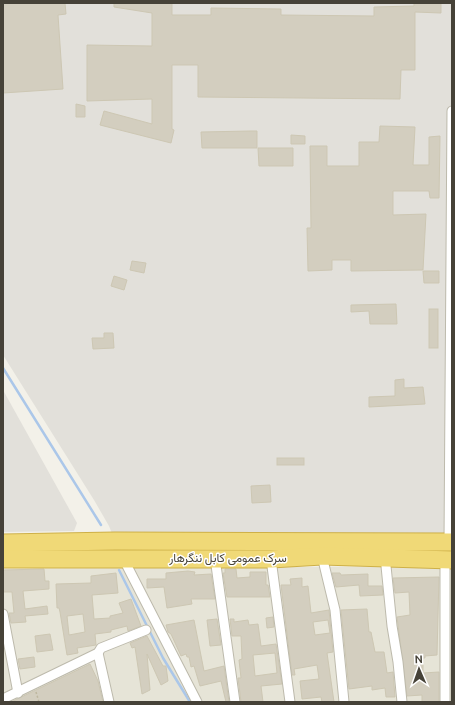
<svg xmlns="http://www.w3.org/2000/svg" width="455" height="705" viewBox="0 0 455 705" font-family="Ubuntu,Vazirmatn,sans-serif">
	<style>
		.residential { fill: #e6e4d7 }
		.industrial { fill: #e2e0da }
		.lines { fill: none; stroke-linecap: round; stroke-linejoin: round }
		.stream { stroke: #abc7e9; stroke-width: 2.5 }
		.building { fill: #d3cebf; stroke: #cdc7b3; fill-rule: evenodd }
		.street-casing { stroke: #bdbaac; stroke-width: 11 }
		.highway-casing { stroke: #ceb048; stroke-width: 19 }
		.path { stroke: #beb79f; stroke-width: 1.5; stroke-dasharray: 2 2; stroke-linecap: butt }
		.street { stroke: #fff; stroke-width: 9 }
		.highway { stroke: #f0d977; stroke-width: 17 }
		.labels { text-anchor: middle; stroke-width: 3; stroke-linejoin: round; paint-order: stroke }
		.street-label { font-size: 12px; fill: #464238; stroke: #fff }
	</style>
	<rect width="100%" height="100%" fill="#f3f1e9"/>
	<!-- residential -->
	<polygon class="residential" points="452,566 452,702 3,702 3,569"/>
	<!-- industrial -->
	<g class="industrial">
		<polygon points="3,3 452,3 452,542 115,541 109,526 94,500 3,355"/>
		<polygon points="3,390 77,523 74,531 3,532"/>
	</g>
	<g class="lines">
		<!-- stream -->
		<g class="stream">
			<polyline points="3,368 101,525"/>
			<polyline points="119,570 163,658 190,702"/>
		</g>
	</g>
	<!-- building -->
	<g class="building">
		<polygon points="3,3 65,3 66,14 58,15 63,89 3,93"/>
		<polygon points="114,3 172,3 172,15 211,15 211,8 281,9 281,15 374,16 374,7 414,6 414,3 441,3 441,13 415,12 415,70 401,70 400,99 198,97 198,65 172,65 172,129 174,130 171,143 100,125 104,111 152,124 152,99 87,101 87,45 152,46 152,13 114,7"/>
		<polygon points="76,104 85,106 85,117 76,117"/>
		<polygon points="380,126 415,127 413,165 429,165 429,137 440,136 439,198 430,198 429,191 393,191 393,215 426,214 423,270 351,271 351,260 332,260 332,270 308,271 307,228 311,228 310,146 327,146 327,166 359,166 359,142 379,142"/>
		<polygon points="250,131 257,131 257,148 202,148 201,132"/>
		<polygon points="291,135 305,136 305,144 291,144"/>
		<polygon points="258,148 293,148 293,166 259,166"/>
		<polygon points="132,261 146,263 144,273 130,270"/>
		<polygon points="423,271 439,271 439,283 424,283"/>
		<polygon points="114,276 127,280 124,290 111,286"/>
		<polygon points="396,304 397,324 370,324 369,311 351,312 351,305"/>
		<rect x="429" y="309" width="9" height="39"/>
		<polygon points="104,333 113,333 114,348 93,349 92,338 104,338"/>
		<polygon points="404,379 404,388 423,387 425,404 369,407 369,397 395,396 395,380"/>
		<rect x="277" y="458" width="27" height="7"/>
		<polygon points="270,485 271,502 252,503 251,486"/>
		<polygon points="44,569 45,581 49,581 49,589 23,591 25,609 47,606 48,614 25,616 26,622 11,623 9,613 14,613 12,592 3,592 3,570"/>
		<polygon points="225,569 236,569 237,578 250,577 250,572 266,572 266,585 268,585 270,597 227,597 223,573 225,573"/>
		<polygon points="188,571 195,572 194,575 211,574 215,599 191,599 192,604 167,608 164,587 147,588 147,579 166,579 166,573"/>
		<path d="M116 573 118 593 92 595 94 619 110 618V616L123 613 119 603 131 599 141 626 128 631 127 626 111 630V632L95 634 96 645 77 648 78 653 67 655 60 612 59 608H57L56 584 91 583V576ZM83 614 85 632 69 635 67 616Z"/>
		<polygon points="332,573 340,573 341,575 368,574 368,586 382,586 383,595 360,596 359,585 336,587"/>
		<polygon points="439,577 437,655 425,656 425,658 423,658 423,673 439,672 439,702 422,702 422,695 407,696 397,617 410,615 409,592 395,593 393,578"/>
		<path d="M302 578V587L308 586 311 613 329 610 333 652 327 653 334 702H322L321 697 302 699 300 681 319 679 317 665 294 669 295 675H292L281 585H291L290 579ZM328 620 330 633 315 635 313 622Z"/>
		<polygon points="367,609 369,632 371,632 375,652 384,652 387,673 393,672 395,697 386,697 385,688 372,690 372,686 349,689 341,610"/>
		<polygon points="273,617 274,627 267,628 266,618"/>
		<polygon points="217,619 221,645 210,646 207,620"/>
		<path d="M230 619H234V622L248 620 249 625 258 624 261 646 276 644 282 684 261 686 263 702H241L238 678H241L239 660 242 659 241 636H232ZM275 653 277 673 255 676 253 655Z"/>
		<polygon points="194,620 204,671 224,666 229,702 226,702 221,681 200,686 194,666 191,667 189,657 187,657 186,654 181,656 171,634 168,632 166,625"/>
		<polygon points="50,634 53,650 37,652 35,636"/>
		<polygon points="147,636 163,666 166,666 168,681 161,685 147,654 150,690 142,694 135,647 132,648 130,643"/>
		<polygon points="34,657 35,667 20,669 18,659"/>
		<polygon points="90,664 98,681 103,702 11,702"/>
	</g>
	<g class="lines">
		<defs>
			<g id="street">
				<polyline points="449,542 452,111"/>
				<polyline points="322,556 335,610 344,702"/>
				<polyline points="385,556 392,626 398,662 402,702"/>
				<polyline points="123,558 197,702"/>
				<polyline points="215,558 235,702"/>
				<polyline points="271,559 290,702"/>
				<polyline points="3,614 18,693"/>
				<polyline points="98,653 109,702"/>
				<polyline points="3,699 98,653 101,648 146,630"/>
				<polyline points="445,702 445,559"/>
			</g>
			<g id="highway">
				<polyline points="3,543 115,541 452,542"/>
				<polyline points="3,559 271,559 322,556 452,560"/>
			</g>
		</defs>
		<!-- street casing -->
		<use href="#street" class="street-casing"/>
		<!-- highway casing -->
		<use href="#highway" class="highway-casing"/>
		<!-- path -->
		<polyline class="path" points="36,692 39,702"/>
		<!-- street -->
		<use href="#street" class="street"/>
		<!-- highway -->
		<use href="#highway" class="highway"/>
	</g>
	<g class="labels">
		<!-- street labels -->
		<g class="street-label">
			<text x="228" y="562">سرک عمومی کابل ننگرهار</text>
		</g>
	</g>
	<!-- border -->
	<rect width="455" height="705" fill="none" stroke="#464238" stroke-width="8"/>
	<!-- north arrow -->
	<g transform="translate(419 669) rotate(358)" stroke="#ffffff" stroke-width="3" paint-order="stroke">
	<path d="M0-3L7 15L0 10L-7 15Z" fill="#464238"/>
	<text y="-6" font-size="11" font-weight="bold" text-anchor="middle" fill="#464238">N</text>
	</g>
</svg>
